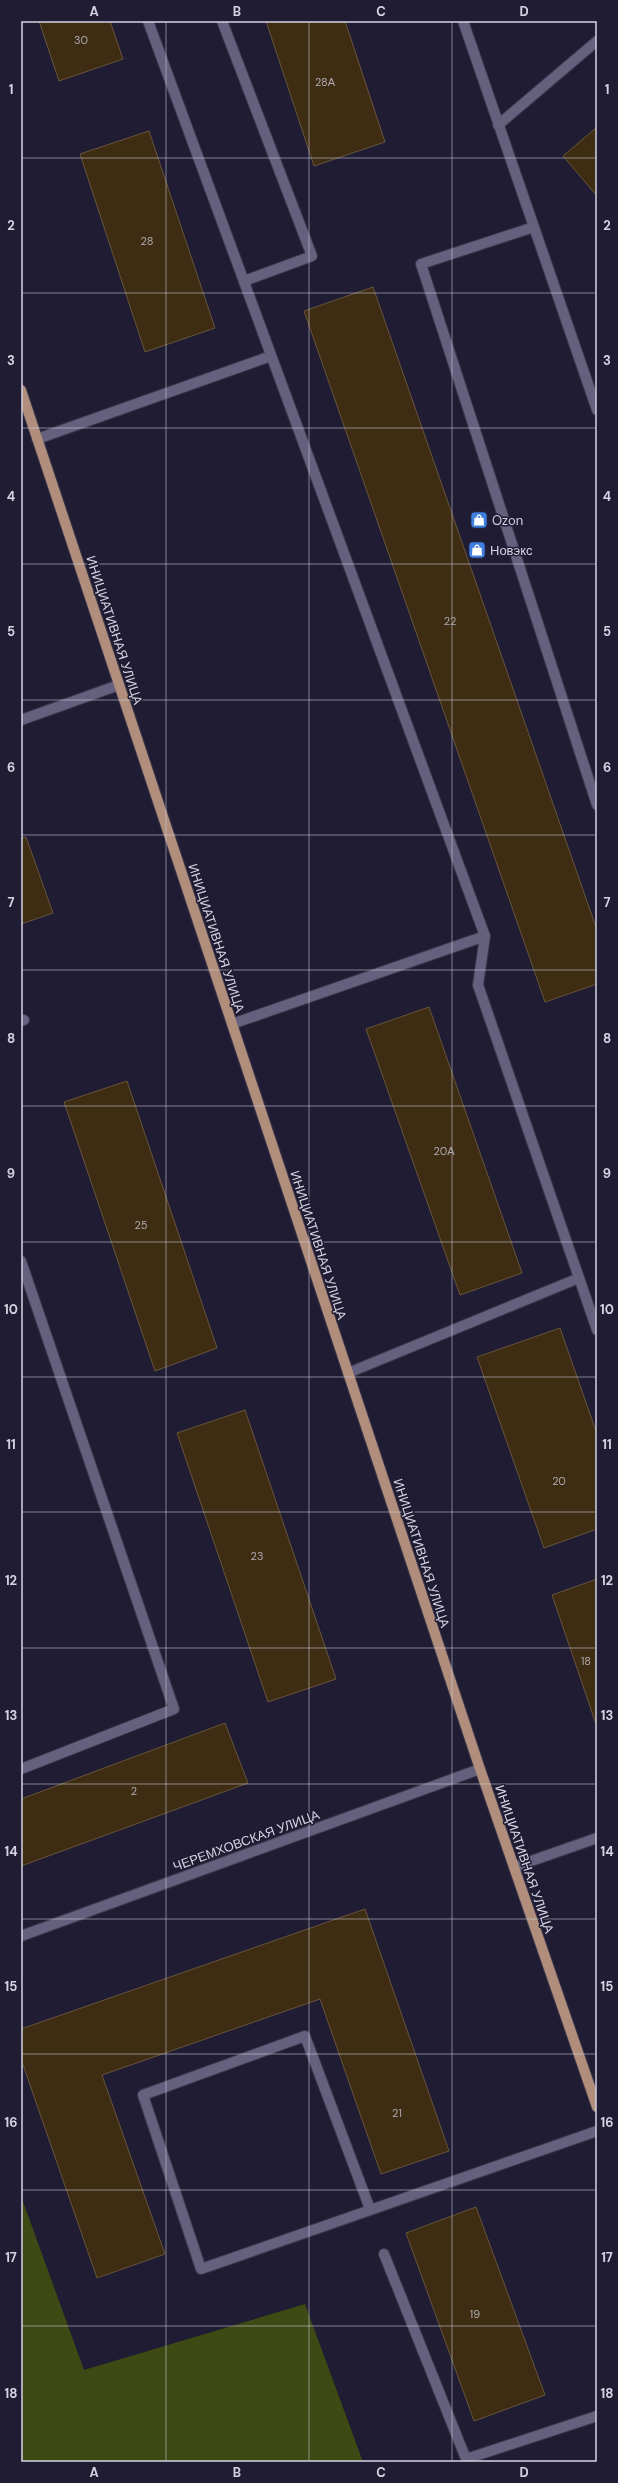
<svg xmlns="http://www.w3.org/2000/svg" width="618" height="2483" viewBox="0 0 618 2483" font-family="'DM Sans',sans-serif">
	<style>
		.green { fill: #3e4a14 }
		.building { fill: #3e2d13; stroke: #67553b }
		.lines { fill: none; stroke-linecap: round; stroke-linejoin: round }
		.minor-casing { stroke: #3b374b; stroke-width: 12 }
		.major-casing { stroke: #3b374b; stroke-width: 12 }
		.minor { stroke: #64607d; stroke-width: 10 }
		.major { stroke: #b08e7b; stroke-width: 10 }
		.grid { fill: none; stroke: #d5d3e3; stroke-width: 1; stroke-opacity: 0.55 }
		.labels { text-anchor: middle; stroke-width: 3; stroke-linejoin: round; paint-order: stroke }
		.number-label { font-size: 11px; fill: #afaaaf }
		.poi-label { font-size: 13px; fill: #d5d3e3; stroke: #201c34; text-anchor: start }
		.street-label { font-size: 13px; fill: #d5d3e3; stroke: #201c34 }
		.neatline { fill: none; stroke: #d5d3e3; stroke-width: 1.5 }
		.grid-label { font-size: 13px; text-anchor: middle; font-weight: bold; fill: #d5d3e3 }
	</style>
	<rect width="100%" height="100%" fill="#201c34"/>
	<!-- green -->
	<polygon class="green" points="21,2196 84,2370 305,2304 363,2462 21,2462"/>
	<!-- building -->
	<g class="building">
		<polygon points="39,21 110,21 123,59 59,81"/>
		<polygon points="266,21 345,21 385,142 314,166"/>
		<polygon points="597,127 597,196 563,156"/>
		<polygon points="149,131 215,328 145,352 80,154"/>
		<polygon points="373,287 597,930 597,984 545,1002 304,311"/>
		<polygon points="26,837 53,913 21,924 21,838"/>
		<polygon points="429,1007 522,1273 460,1295 366,1029"/>
		<polygon points="127,1081 217,1348 155,1371 64,1102"/>
		<polygon points="560,1328 597,1434 597,1529 544,1548 477,1357"/>
		<polygon points="245,1410 336,1679 268,1702 177,1433"/>
		<polygon points="597,1579 597,1727 552,1595"/>
		<polygon points="225,1723 248,1783 21,1866 21,1799"/>
		<polygon points="365,1909 449,2151 381,2174 320,1999 102,2075 165,2254 97,2278 21,2059 21,2029"/>
		<polygon points="476,2207 545,2395 474,2421 406,2233"/>
	</g>
	<g class="lines">
		<defs>
			<g id="minor">
				<polyline points="148,21 485,936 478,985 597,1330"/>
				<polyline points="222,21 312,256 244,281"/>
				<polyline points="463,21 597,410"/>
				<polyline points="498,125 597,41"/>
				<polyline points="534,227 421,264 597,805"/>
				<polyline points="37,439 271,356"/>
				<polyline points="21,720 119,685"/>
				<polyline points="21,1021 24,1020"/>
				<polyline points="232,1024 485,936"/>
				<polyline points="21,1261 174,1709 21,1769"/>
				<polyline points="348,1373 579,1278"/>
				<polyline points="514,1867 597,1838"/>
				<polyline points="21,1936 480,1769"/>
				<polyline points="370,2209 305,2036 143,2095 201,2269 597,2131"/>
				<polyline points="384,2254 466,2459 597,2416"/>
			</g>
			<polyline id="major" points="21,390 480,1769 597,2107"/>
		</defs>
		<!-- minor casing -->
		<use href="#minor" class="minor-casing"/>
		<!-- major casing -->
		<use href="#major" class="major-casing"/>
		<!-- minor -->
		<use href="#minor" class="minor"/>
		<!-- major -->
		<use href="#major" class="major"/>
	</g>
	<!-- grid -->
	<path class="grid" d="M166 21V2462M309 21V2462M452 21V2462M21 158H597M21 293H597M21 428H597M21 564H597M21 700H597M21 835H597M21 970H597M21 1106H597M21 1242H597M21 1377H597M21 1512H597M21 1648H597M21 1784H597M21 1919H597M21 2054H597M21 2190H597M21 2326H597"/>
	<!-- icons -->
	<defs>
		<symbol id="shop-square" viewBox="-11 -11 22 22"><rect x="-9" y="-9" width="18" height="18" rx="4" fill="#3f7fe0" stroke="#201c34"/><path d="M-5-2.5h2.3a2.7 3.5 0 0 1 5.4 0H5L5.5 6h-11ZM-1.5-2.5h3a1.5 2.3 0 0 0-3 0Z" fill="#fff"/></symbol>
	</defs>
	<g fill-rule="evenodd">
		<use href="#shop-square" x="469" y="510" width="20" height="20"/>
		<use href="#shop-square" x="467" y="540" width="20" height="20"/>
	</g>
	<g class="labels">
		<!-- number labels -->
		<g class="number-label">
			<text x="81" y="44">30</text>
			<text x="325" y="86">28А</text>
			<text x="147" y="245">28</text>
			<text x="450" y="625">22</text>
			<text x="444" y="1155">20А</text>
			<text x="141" y="1229">25</text>
			<text x="559" y="1485">20</text>
			<text x="257" y="1560">23</text>
			<text x="586" y="1665">18</text>
			<text x="134" y="1795">2</text>
			<text x="397" y="2117">21</text>
			<text x="475" y="2318">19</text>
		</g>
		<!-- poi labels -->
		<g class="poi-label">
			<text x="492" y="525">Ozon</text>
			<text x="490" y="555">Новэкс</text>
		</g>
		<!-- street labels -->
		<g class="street-label">
			<text transform="translate(115 630) rotate(72)" y="5">ИНИЦИАТИВНАЯ УЛИЦА</text>
			<text transform="translate(217 938) rotate(72)" y="5">ИНИЦИАТИВНАЯ УЛИЦА</text>
			<text transform="translate(319 1245) rotate(72)" y="5">ИНИЦИАТИВНАЯ УЛИЦА</text>
			<text transform="translate(422 1553) rotate(72)" y="5">ИНИЦИАТИВНАЯ УЛИЦА</text>
			<text transform="translate(246 1840) rotate(-20)" y="5">ЧЕРЕМХОВСКАЯ УЛИЦА</text>
			<text transform="translate(525 1859) rotate(71)" y="5">ИНИЦИАТИВНАЯ УЛИЦА</text>
		</g>
	</g>
	<!-- border -->
	<rect width="618" height="2483" fill="none" stroke="#201c34" stroke-width="44"/>
	<rect x="22" y="22" width="574" height="2439" class="neatline"/>
	<g class="grid-label">
		<text x="94" y="16">A</text>
		<text x="237" y="16">B</text>
		<text x="381" y="16">C</text>
		<text x="524" y="16">D</text>
		<text x="11" y="94">1</text>
		<text x="607" y="94">1</text>
		<text x="11" y="230">2</text>
		<text x="607" y="230">2</text>
		<text x="11" y="365">3</text>
		<text x="607" y="365">3</text>
		<text x="11" y="501">4</text>
		<text x="607" y="501">4</text>
		<text x="11" y="636">5</text>
		<text x="607" y="636">5</text>
		<text x="11" y="772">6</text>
		<text x="607" y="772">6</text>
		<text x="11" y="907">7</text>
		<text x="607" y="907">7</text>
		<text x="11" y="1043">8</text>
		<text x="607" y="1043">8</text>
		<text x="11" y="1178">9</text>
		<text x="607" y="1178">9</text>
		<text x="11" y="1314">10</text>
		<text x="607" y="1314">10</text>
		<text x="11" y="1449">11</text>
		<text x="607" y="1449">11</text>
		<text x="11" y="1585">12</text>
		<text x="607" y="1585">12</text>
		<text x="11" y="1720">13</text>
		<text x="607" y="1720">13</text>
		<text x="11" y="1856">14</text>
		<text x="607" y="1856">14</text>
		<text x="11" y="1991">15</text>
		<text x="607" y="1991">15</text>
		<text x="11" y="2127">16</text>
		<text x="607" y="2127">16</text>
		<text x="11" y="2262">17</text>
		<text x="607" y="2262">17</text>
		<text x="11" y="2398">18</text>
		<text x="607" y="2398">18</text>
		<text x="94" y="2477">A</text>
		<text x="237" y="2477">B</text>
		<text x="381" y="2477">C</text>
		<text x="524" y="2477">D</text>
	</g>
</svg>
